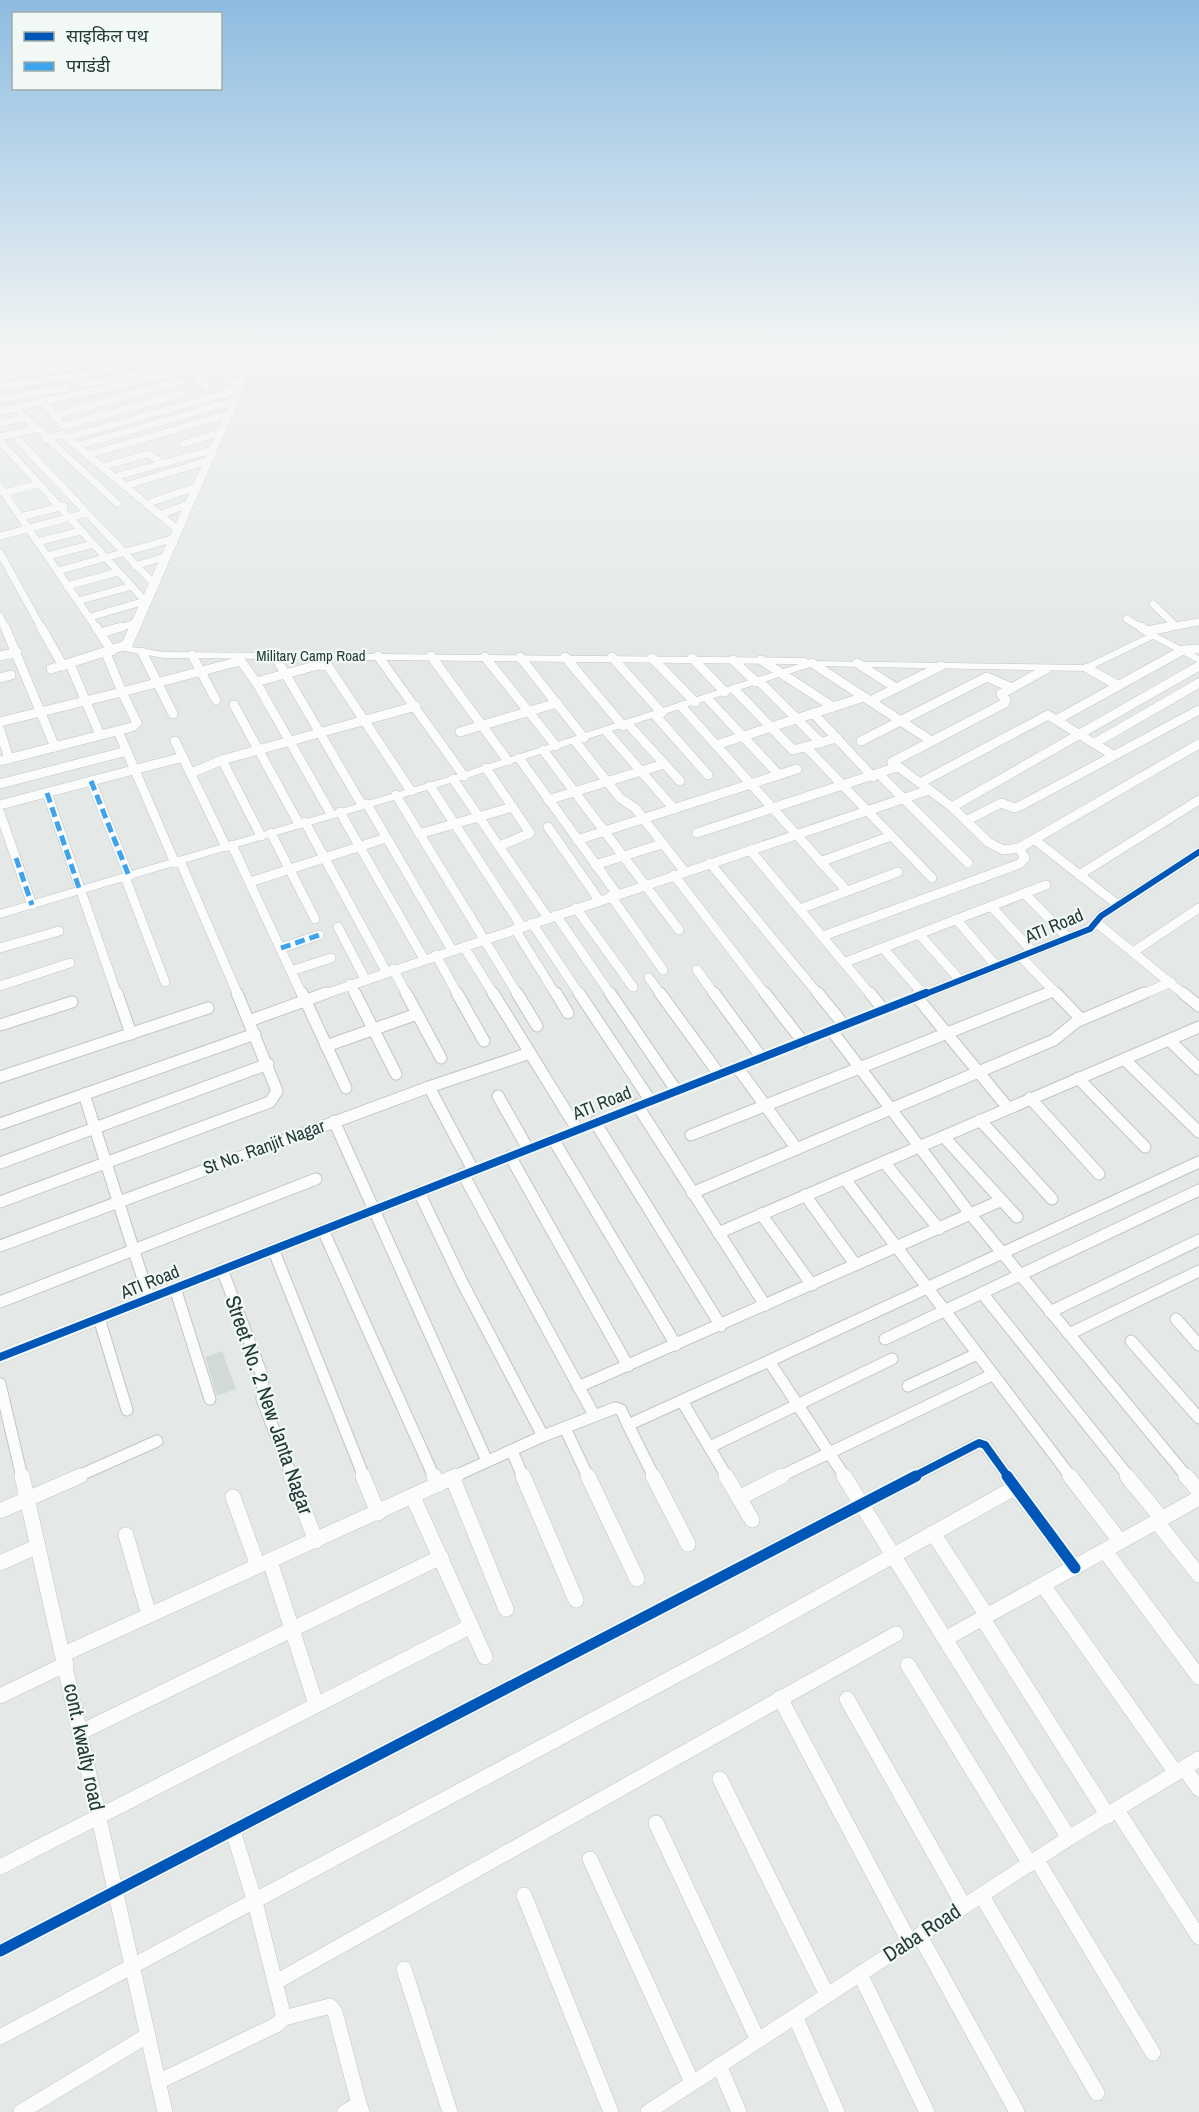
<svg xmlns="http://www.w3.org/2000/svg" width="1199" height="2112" viewBox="0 0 1199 2112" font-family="'Archivo Narrow','Noto Sans Devanagari',sans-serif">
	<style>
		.built { fill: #d2dad7 }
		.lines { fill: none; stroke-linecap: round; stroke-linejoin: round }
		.street-far3-casing { stroke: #c1c6c4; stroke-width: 8 }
		.street-far2-casing { stroke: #c1c6c4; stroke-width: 10 }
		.street-far1-casing { stroke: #c1c6c4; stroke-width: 13 }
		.street-casing { stroke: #c1c6c4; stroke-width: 16 }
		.secondary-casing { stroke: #c0c6c5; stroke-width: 1 }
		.street-far3 { stroke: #fbfcfb; stroke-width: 7 }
		.street-far2 { stroke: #fbfcfb; stroke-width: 9 }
		.street-far1 { stroke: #fbfcfb; stroke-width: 11 }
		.street { stroke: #fbfcfb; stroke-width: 15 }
		.secondary { fill: #fbfcfb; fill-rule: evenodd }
		.quiet { stroke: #3ea4ec; stroke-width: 5; stroke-dasharray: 10 5; stroke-linecap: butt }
		.cycleway-far2-casing { stroke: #f2f8f6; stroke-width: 9 }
		.cycleway-far1-casing { stroke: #f2f8f6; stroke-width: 12 }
		.cycleway-casing { stroke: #f2f8f6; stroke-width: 15 }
		.cycleway-far2 { stroke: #0057b8; stroke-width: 6 }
		.cycleway-far1 { stroke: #0057b8; stroke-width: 8 }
		.cycleway { stroke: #0057b8; stroke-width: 11 }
		.labels { text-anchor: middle; stroke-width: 4.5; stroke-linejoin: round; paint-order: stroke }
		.far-street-label { font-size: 15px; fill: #233b38; stroke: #f2f8f6 }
		.street-label { font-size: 18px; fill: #233b38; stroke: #f2f8f6 }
		.near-street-label { font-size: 21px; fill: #233b38; stroke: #f2f8f6 }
	</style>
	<rect width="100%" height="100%" fill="#e4e9e7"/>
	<!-- built -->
	<polygon class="built" points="222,1351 236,1389 217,1396 205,1357"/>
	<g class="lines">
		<defs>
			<g id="street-far3">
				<polyline points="11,360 51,354"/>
				<polyline points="214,365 238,387"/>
				<polyline points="191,370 208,388"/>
				<polyline points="0,376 60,369 144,351"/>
				<polyline points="76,377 198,351"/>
				<polyline points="81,385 242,351"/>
				<polyline points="0,387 70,376 76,377 80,382"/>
				<polyline points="0,399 66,388"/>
				<polyline points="43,402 63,426 181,394"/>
				<polyline points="15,408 117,503"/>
				<polyline points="0,411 250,357"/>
				<polyline points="53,416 182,381"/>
				<polyline points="0,423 24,418"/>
				<polyline points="0,437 35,429"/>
				<polyline points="67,438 237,390"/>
				<polyline points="46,439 62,434 177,529"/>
				<polyline points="0,441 146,602"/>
				<polyline points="19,441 154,584"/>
				<polyline points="183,444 221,432"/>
				<polyline points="77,446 234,401"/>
				<polyline points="88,455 229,414"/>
				<polyline points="101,467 148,454 164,464"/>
				<polyline points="114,477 212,450"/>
				<polyline points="125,486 207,461"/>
				<polyline points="0,487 97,629"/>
				<polyline points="4,493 39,484"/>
				<polyline points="146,504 196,487"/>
				<polyline points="160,515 188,504"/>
				<polyline points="20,517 64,506"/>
				<polyline points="0,536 86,513"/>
				<polyline points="37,542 81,531"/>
				<polyline points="0,553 42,629"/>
				<polyline points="47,556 94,544"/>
				<polyline points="135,566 164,557"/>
				<polyline points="58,571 172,539"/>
				<polyline points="67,586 118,572"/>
				<polyline points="78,601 132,586"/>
				<polyline points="1153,604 1176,626"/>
				<polyline points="0,616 5,629"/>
				<polyline points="90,617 145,601"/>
				<polyline points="1127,619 1143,629"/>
				<polyline points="115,629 136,623"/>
				<polyline points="1159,629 1199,622"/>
			</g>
			<g id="street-far2">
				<polyline points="5,627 55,747"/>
				<polyline points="41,627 63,666"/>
				<polyline points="96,627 112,651"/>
				<polyline points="1141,627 1152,634"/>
				<polyline points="1147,631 1168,627"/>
				<polyline points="101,633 121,627"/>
				<polyline points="142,652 173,714"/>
				<polyline points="192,655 216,700"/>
				<polyline points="0,656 17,652"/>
				<polyline points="275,656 362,805"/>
				<polyline points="378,656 464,776"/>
				<polyline points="431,656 508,761"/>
				<polyline points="238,657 256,682 331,814"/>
				<polyline points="485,657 556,746"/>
				<polyline points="520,657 584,738"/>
				<polyline points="565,657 623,726"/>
				<polyline points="612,657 662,713"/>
				<polyline points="652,658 695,702"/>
				<polyline points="692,658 725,692"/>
				<polyline points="733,660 756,682"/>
				<polyline points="761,660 833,707"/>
				<polyline points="812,663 930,740"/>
				<polyline points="857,663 896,688"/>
				<polyline points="70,664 100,735"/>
				<polyline points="1087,668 1117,685"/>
				<polyline points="51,669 126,645"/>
				<polyline points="0,678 11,675"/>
				<polyline points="759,681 821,743"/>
				<polyline points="256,682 318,665 328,666 411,791"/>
				<polyline points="734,689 793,750 837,738"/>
				<polyline points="707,698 779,775"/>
				<polyline points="870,701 941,666"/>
				<polyline points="234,705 299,824"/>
				<polyline points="681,706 847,891"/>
				<polyline points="813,713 873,777"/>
				<polyline points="655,715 708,775"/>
				<polyline points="1058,719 1183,650 1199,649"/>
				<polyline points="0,722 122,692 106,653"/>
				<polyline points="628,724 680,781"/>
				<polyline points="0,730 9,759"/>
				<polyline points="118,731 175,863"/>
				<polyline points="606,731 674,809"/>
				<polyline points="460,732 557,703"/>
				<polyline points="175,741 226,847"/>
				<polyline points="575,741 620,798 635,808 685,872"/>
				<polyline points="861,741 987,677 1012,688"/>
				<polyline points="1095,743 1199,683"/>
				<polyline points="716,745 864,697"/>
				<polyline points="807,748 932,878"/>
				<polyline points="543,750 679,930"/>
				<polyline points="519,758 617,894"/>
				<polyline points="222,760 261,836"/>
				<polyline points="0,761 132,727 137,723 122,692 240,661"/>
				<polyline points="486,768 530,833 500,846"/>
				<polyline points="191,773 222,760 416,706"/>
				<polyline points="879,774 968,863"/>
				<polyline points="453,779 548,918"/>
				<polyline points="91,781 129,876"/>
				<polyline points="920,783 1048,715 1113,755"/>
				<polyline points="0,784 127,751"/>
				<polyline points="430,786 522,927"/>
				<polyline points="47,793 117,995"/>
				<polyline points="396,795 518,995"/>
				<polyline points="548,800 664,764"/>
				<polyline points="367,804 452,950"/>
				<polyline points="0,805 183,757"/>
				<polyline points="952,807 1199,666"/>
				<polyline points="340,812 424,959"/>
				<polyline points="0,813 32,905"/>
				<polyline points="966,821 1001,803 1014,808 1020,806 1199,710"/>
				<polyline points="305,822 386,971"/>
				<polyline points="548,827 599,900"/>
				<polyline points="271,833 315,919"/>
				<polyline points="697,833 897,767"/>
				<polyline points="419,834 513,807"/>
				<polyline points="577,840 797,769"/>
				<polyline points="1035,840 1118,905"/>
				<polyline points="232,845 302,995"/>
				<polyline points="1019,848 1003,850 988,842 952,807 892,762 1005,703 1006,700 1001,694 1046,669"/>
				<polyline points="750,850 871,995"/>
				<polyline points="180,861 238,995"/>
				<polyline points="820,862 891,836"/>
				<polyline points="710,863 819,995"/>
				<polyline points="595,865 662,844"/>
				<polyline points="674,875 766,995"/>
				<polyline points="1079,875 1199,800"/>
				<polyline points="125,877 165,982"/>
				<polyline points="250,882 386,838"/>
				<polyline points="1024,893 1068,938"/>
				<polyline points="611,896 663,970"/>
				<polyline points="991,906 1033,952"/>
				<polyline points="576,908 633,987"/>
				<polyline points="800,909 898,872"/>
				<polyline points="556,915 611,995"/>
				<polyline points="956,919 997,967"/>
				<polyline points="532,923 580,995"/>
				<polyline points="1097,923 1185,995"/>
				<polyline points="338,927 365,979"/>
				<polyline points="515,929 556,995"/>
				<polyline points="919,934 960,980"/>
				<polyline points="823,936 1019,864 1025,858 1019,848 1199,744"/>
				<polyline points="464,947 494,995"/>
				<polyline points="0,948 59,931"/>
				<polyline points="281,948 319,935"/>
				<polyline points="883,948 923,994"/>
				<polyline points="1133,952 1199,908"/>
				<polyline points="436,955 458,995"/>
				<polyline points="1021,957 1058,995"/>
				<polyline points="846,962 1046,885"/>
				<polyline points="393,969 407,995"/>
				<polyline points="697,970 715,995"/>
				<polyline points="291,971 331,958"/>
				<polyline points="649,978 661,995"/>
				<polyline points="350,984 355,995"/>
				<polyline points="0,986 70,963"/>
				<polyline points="322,995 929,790"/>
				<polyline points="1045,995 1054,991"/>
				<polyline points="1141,995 1171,982"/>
			</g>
			<g id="street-far1">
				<polyline points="117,993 131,1034"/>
				<polyline points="302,993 346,1088"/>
				<polyline points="355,993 396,1074"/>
				<polyline points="406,993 441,1058"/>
				<polyline points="457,993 484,1041"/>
				<polyline points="493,993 577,1129"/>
				<polyline points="517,993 537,1026"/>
				<polyline points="556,993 568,1013"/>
				<polyline points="579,993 650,1100"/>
				<polyline points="610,993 676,1090"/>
				<polyline points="660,993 719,1074"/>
				<polyline points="714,993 762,1058"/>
				<polyline points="765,993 803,1042"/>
				<polyline points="818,993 844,1025"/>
				<polyline points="870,993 883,1009"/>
				<polyline points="1056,993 1081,1019"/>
				<polyline points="1183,993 1199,1006"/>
				<polyline points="916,996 1008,1108"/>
				<polyline points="249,1021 326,993"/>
				<polyline points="0,1025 72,1002"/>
				<polyline points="832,1031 971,1215 1187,1477"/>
				<polyline points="1169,1040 1199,1069"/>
				<polyline points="326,1046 417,1014"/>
				<polyline points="1124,1059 1199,1132"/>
				<polyline points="737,1067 797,1149"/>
				<polyline points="0,1077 208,1008"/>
				<polyline points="1078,1078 1145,1147"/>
				<polyline points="429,1087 473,1170"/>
				<polyline points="84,1094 149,1298"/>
				<polyline points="498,1096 528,1149"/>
				<polyline points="1030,1098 1099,1174"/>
				<polyline points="637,1105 765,1305"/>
				<polyline points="980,1120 1052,1199"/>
				<polyline points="334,1121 487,1461"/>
				<polyline points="595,1122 721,1326"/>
				<polyline points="0,1124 255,1034"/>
				<polyline points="691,1135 1048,993"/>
				<polyline points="944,1137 1017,1217"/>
				<polyline points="553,1139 676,1345"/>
				<polyline points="510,1156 628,1366"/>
				<polyline points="884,1162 939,1229"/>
				<polyline points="0,1163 268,1064"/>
				<polyline points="463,1174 594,1415"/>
				<polyline points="845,1179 1071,1477"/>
				<polyline points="419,1192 462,1282 543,1436"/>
				<polyline points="692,1193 1054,1040 1076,1022 1144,993"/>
				<polyline points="805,1195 855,1264"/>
				<polyline points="0,1202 270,1102 277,1091 237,993"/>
				<polyline points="761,1214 812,1285"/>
				<polyline points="323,1230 434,1477"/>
				<polyline points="718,1233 1199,1027"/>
				<polyline points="0,1246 429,1087 530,1053"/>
				<polyline points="273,1249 364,1477"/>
				<polyline points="222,1269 263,1378 262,1399 292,1477"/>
				<polyline points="175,1288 210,1399"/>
				<polyline points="982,1293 1129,1477"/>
				<polyline points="0,1302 316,1179"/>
				<polyline points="1050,1312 1199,1240"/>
				<polyline points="99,1318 127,1410"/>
				<polyline points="1176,1319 1199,1345"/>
				<polyline points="1069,1334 1199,1271"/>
				<polyline points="885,1339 1199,1190"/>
				<polyline points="1131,1341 1199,1418"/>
				<polyline points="0,1384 22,1477"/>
				<polyline points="908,1386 977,1354"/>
				<polyline points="578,1387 1000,1201"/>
				<polyline points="682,1401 727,1477"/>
				<polyline points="628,1425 654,1477"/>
				<polyline points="565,1428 588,1477"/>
				<polyline points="710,1447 892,1359"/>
				<polyline points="512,1451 523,1477"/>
				<polyline points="76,1477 157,1441"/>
				<polyline points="453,1477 543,1436 615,1408 621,1410 628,1425 769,1361"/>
				<polyline points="779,1477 992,1375"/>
				<polyline points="845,1477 769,1361 1199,1162"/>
				<polyline points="913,1477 979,1443 985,1445 1008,1477"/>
			</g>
			<g id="street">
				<polyline points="22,1476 165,2112"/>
				<polyline points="291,1476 316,1541"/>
				<polyline points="363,1476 378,1513"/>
				<polyline points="434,1476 438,1485"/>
				<polyline points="523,1476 576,1600"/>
				<polyline points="588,1476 637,1579"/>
				<polyline points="653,1476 688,1544"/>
				<polyline points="726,1476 752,1520"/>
				<polyline points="844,1476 945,1639 1199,1498"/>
				<polyline points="1007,1476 1075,1568"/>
				<polyline points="1070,1476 1120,1541"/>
				<polyline points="1127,1476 1162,1519"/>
				<polyline points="1186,1476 1199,1491"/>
				<polyline points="453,1479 506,1609"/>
				<polyline points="233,1497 258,1566"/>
				<polyline points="413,1497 485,1657"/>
				<polyline points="739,1498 782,1476"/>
				<polyline points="0,1511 80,1476"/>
				<polyline points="1157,1522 1199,1575"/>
				<polyline points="933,1533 987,1616"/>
				<polyline points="126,1535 149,1615"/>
				<polyline points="1105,1551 1199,1677"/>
				<polyline points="270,1561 316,1704"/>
				<polyline points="0,1563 38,1546"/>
				<polyline points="1043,1585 1176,1773"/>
				<polyline points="983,1619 1108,1816"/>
				<polyline points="945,1639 1069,1838"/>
				<polyline points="64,1654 456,1476"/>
				<polyline points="908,1665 1030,1864"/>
				<polyline points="0,1696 66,1664"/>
				<polyline points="780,1698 909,1941"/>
				<polyline points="847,1699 964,1906"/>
				<polyline points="81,1732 441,1557"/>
				<polyline points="1184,1768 1199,1789"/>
				<polyline points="720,1779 827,1995"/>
				<polyline points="1117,1810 1199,1937"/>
				<polyline points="656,1823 758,2040"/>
				<polyline points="233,1831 255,1902 284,2018"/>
				<polyline points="590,1859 692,2082"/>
				<polyline points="1037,1860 1153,2053"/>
				<polyline points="0,1867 471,1626"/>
				<polyline points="524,1895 611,2112"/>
				<polyline points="982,1896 1097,2093"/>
				<polyline points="920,1936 1017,2112"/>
				<polyline points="0,1951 916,1476"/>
				<polyline points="404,1969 450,2112"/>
				<polyline points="860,1974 927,2112"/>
				<polyline points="276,1982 896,1634"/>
				<polyline points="795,2016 837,2112"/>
				<polyline points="0,2037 744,1639 1016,1487"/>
				<polyline points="719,2065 739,2112"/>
				<polyline points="158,2082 276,2025 284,2018 330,2006 335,2012 359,2104"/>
				<polyline points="21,2112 148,2035"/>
				<polyline points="345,2112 359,2104 362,2112"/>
				<polyline points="648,2112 1069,1838 1199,1759"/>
			</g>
			<g id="secondary">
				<polygon points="248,351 256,351 233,414 132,647 164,652 805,658 810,661 1085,665 1153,632 1199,656 1199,663 1153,639 1087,671 813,666 457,781 0,918 0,910 449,777 799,664 164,658 124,651 121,645 225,414"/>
				<polygon points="1199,848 1199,858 1105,919 1094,932 0,1364 0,1350 1086,926 1097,913"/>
			</g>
		</defs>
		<!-- street-far3 casing -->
		<use href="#street-far3" class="street-far3-casing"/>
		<!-- street-far2 casing -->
		<use href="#street-far2" class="street-far2-casing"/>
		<!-- street-far1 casing -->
		<use href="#street-far1" class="street-far1-casing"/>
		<!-- street casing -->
		<use href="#street" class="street-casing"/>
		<!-- secondary casing -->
		<use href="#secondary" class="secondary-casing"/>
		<!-- street-far3 -->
		<use href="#street-far3" class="street-far3"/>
		<!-- street-far2 -->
		<use href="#street-far2" class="street-far2"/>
		<!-- street-far1 -->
		<use href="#street-far1" class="street-far1"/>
		<!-- street -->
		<use href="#street" class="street"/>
		<!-- secondary -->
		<use href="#secondary" class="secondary"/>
		<!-- quiet -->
		<g class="quiet">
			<polyline points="91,781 129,876"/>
			<polyline points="47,793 80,891"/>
			<polyline points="16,858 32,905"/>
			<polyline points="281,948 319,935"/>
		</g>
		<defs>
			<polyline id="cycleway-far2" points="923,995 1090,929 1101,916 1199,852"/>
			<g id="cycleway-far1">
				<polyline points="0,1357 926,993"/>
				<polyline points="913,1477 979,1443 985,1445 1008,1477"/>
			</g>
			<g id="cycleway">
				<polyline points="1007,1476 1075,1568"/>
				<polyline points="0,1951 916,1476"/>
			</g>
		</defs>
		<!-- cycleway-far2 casing -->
		<use href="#cycleway-far2" class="cycleway-far2-casing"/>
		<!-- cycleway-far1 casing -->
		<use href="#cycleway-far1" class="cycleway-far1-casing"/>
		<!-- cycleway casing -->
		<use href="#cycleway" class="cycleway-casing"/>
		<!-- cycleway-far2 -->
		<use href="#cycleway-far2" class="cycleway-far2"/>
		<!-- cycleway-far1 -->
		<use href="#cycleway-far1" class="cycleway-far1"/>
		<!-- cycleway -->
		<use href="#cycleway" class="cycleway"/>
	</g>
	<!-- sky -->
	<linearGradient id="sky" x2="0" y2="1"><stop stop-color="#8dbce1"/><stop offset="0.54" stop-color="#f3f5f4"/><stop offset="1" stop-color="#f3f5f4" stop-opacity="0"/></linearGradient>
	<rect width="1199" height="646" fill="url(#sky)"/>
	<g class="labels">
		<!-- far-street labels -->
		<g class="far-street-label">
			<text x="311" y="661">Military Camp Road</text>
		</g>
		<!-- street labels -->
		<g class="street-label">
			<text transform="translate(1054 926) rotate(-23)" y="6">ATI Road</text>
			<text transform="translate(602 1103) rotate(-22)" y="6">ATI Road</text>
			<text transform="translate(264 1147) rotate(-20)" y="6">St No. Ranjit Nagar</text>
			<text transform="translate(150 1282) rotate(-22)" y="6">ATI Road</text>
		</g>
		<!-- near-street labels -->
		<g class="near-street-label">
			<text transform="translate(269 1405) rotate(71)" y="7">Street No. 2 New Janta Nagar</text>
			<text transform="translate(84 1747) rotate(78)" y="7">cont. kwalty road</text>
			<text transform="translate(922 1933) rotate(-33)" y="7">Daba Road</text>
		</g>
	</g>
	<!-- legend -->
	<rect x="12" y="12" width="210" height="78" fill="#f2f8f6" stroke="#9facaa" stroke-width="1.5"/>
	<rect x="24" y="32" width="30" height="9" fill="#0057b8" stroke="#9facaa" stroke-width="1.5"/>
	<text x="66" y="42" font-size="18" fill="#233b38">साइकिल पथ</text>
	<rect x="24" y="62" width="30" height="9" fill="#3ea4ec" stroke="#9facaa" stroke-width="1.5"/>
	<text x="66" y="72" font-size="18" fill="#233b38">पगडंडी</text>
</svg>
